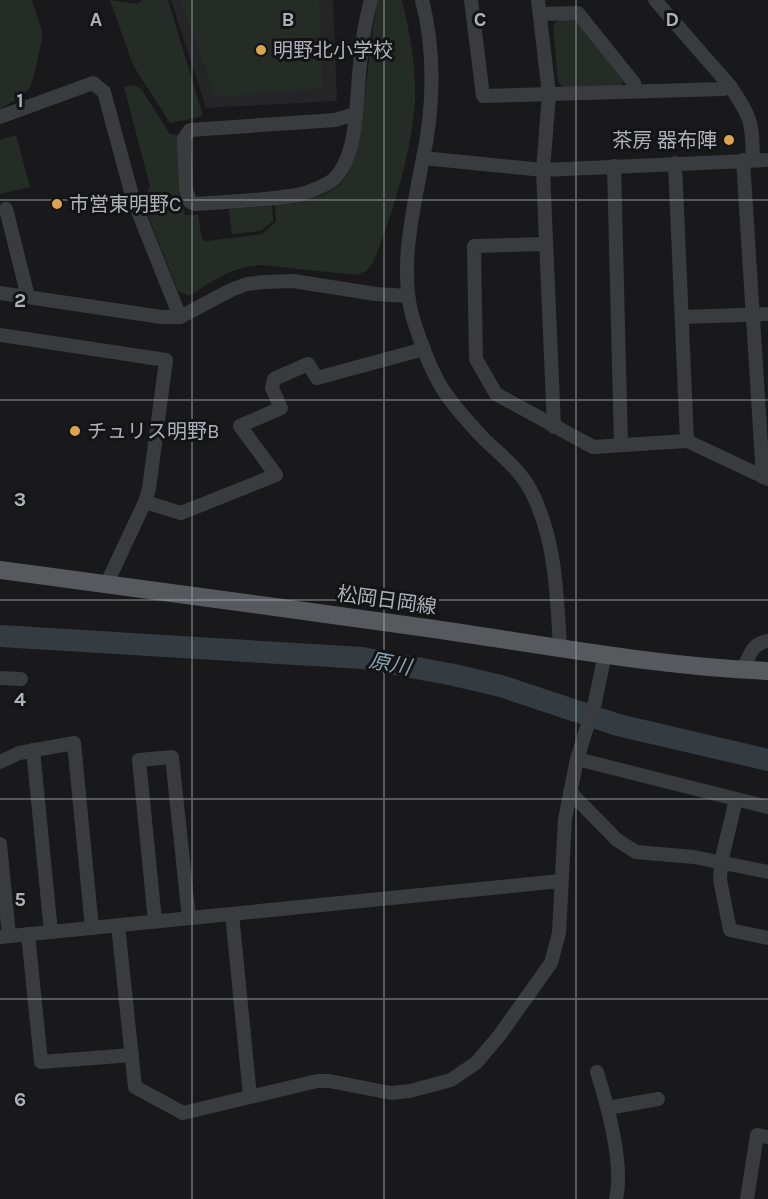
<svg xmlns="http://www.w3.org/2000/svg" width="768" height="1199" viewBox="0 0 768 1199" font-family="Karla,'Noto Sans JP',sans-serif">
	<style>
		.built { fill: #252528 }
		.green { fill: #252c26 }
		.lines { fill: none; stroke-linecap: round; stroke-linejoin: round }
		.river { stroke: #343c42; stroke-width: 22 }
		.minor { stroke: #3a3b3f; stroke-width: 14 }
		.major { stroke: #57595e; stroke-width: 18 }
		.grid { fill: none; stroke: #adb1b9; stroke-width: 1.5; stroke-opacity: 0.55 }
		.poi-dot { fill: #dea34e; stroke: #141416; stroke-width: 2 }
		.labels { text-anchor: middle; stroke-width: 6; stroke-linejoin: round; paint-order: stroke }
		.poi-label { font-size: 20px; fill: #adb1b9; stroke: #141416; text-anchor: start }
		.street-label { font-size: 20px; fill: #adb1b9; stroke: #141416 }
		.water-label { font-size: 21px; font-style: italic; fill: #88a0af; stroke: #141416 }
		.grid-label { font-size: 20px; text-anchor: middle; font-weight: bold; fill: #adb1b9; stroke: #141416; stroke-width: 6; stroke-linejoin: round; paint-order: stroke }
	</style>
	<rect width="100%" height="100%" fill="#19191b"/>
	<!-- built -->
	<polygon class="built" points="171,0 333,0 337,101 206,108"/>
	<!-- green -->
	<g class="green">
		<polygon points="0,0 32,0 41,28 42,40 34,75 30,87 22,96 0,109"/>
		<polygon points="110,0 138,4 142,0 168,0 203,116 170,123 133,65"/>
		<polygon points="181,0 319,0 323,88 222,97 214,92"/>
		<path d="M378 0H402C410 33 416 67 415 101 412 151 392 217 373 263L366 271 357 275 261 265C231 267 214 280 189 296L178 291 143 203 150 186 124 87 135 85 141 89 170 134 179 135V189L185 215H198L202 240 207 241 262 234 276 222 275 204C296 202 323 200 340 184 361 164 364 97 368 69 370 46 374 23 378 0Z"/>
		<polygon points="560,18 572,18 578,23 624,82 618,88 564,88 558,81 553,25"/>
		<polygon points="16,135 30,187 0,194 0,140"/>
		<polygon points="272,206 273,221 261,231 232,234 229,209"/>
	</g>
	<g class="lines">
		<!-- river -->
		<polyline class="river" points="0,636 362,658 454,675 501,686 618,725 768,760"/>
		<!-- minor -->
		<g class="minor">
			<path d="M422 0C435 49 434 108 423 158 414 206 399 266 412 315 419 338 432 374 446 394 456 409 471 425 484 439 503 457 523 472 534 497 556 544 557 597 560 648"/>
			<polyline points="471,0 483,96 723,89 730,86 655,0"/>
			<polyline points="538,0 549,94 543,170 554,427"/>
			<polyline points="541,14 578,13 634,83 635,91"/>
			<path d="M730 86C752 119 752 121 753 160"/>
			<path d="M355 114 335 120 190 130 184 139 186 189 190 202 195 204C229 201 264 201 297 195 305 194 329 184 334 179 359 154 356 97 360 64 362 42 365 21 371 0"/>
			<polyline points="0,117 93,83 104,92 133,199 180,317"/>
			<polyline points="423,158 543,170 768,160"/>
			<polyline points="743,160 763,477"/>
			<polyline points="675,163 687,441"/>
			<polyline points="614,166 621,445"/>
			<polyline points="6,209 28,297"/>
			<polyline points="545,244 474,246 476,359 496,394 593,447 687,441 768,479"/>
			<polyline points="0,293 161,317 180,317 231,290 247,284 264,282 293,281 376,294 408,296"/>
			<polyline points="682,317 768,314"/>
			<polyline points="0,335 166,360 149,489 145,502"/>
			<polyline points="106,585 145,502 181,513 276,475 240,426 281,408 272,388 274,379 308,364 317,378 424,349"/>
			<path d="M743 670C749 656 752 643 768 641"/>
			<polyline points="0,678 21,679"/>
			<polyline points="33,750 51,932"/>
			<polyline points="577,759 768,807"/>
			<polyline points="0,762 19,753 74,743 92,928"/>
			<polyline points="570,792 617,840 636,852 694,857 768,872"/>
			<polyline points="736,800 721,862 720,880 730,930 768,938"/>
			<polyline points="0,844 9,936"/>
			<polyline points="232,914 250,1096"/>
			<polyline points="155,921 139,760 172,757 189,918"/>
			<polyline points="118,925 135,1087 183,1113 317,1081 329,1081 391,1093 410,1091 451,1080 476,1063 499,1036 551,963 559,933 565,819 577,759 595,702 605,654"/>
			<polyline points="28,934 41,1062 132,1055"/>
			<polyline points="0,937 561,881"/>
			<path d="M597 1072C608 1107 624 1164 616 1199"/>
			<polyline points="608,1108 658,1099"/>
			<polyline points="747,1199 757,1135 768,1137"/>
		</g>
		<!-- major -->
		<path class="major" d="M0 570C142 589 285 608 427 628 540 644 653 666 768 671"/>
	</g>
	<!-- grid -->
	<path class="grid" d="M192 0V1199M384 0V1199M576 0V1199M0 200H768M0 400H768M0 600H768M0 799H768M0 999H768"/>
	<!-- markers -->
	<g class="poi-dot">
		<circle cx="261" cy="50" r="6"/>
		<circle cx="729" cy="140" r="6"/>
		<circle cx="57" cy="204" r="6"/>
		<circle cx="75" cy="431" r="6"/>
	</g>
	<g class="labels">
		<!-- poi labels -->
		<g class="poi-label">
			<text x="273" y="57">明野北小学校</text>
			<text x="717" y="147" text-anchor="end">茶房 器布陣</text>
			<text x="69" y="211">市営東明野C</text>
			<text x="87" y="438">チュリス明野B</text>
		</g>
		<!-- street labels -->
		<g class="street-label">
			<text transform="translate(387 600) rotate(8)" y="7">松岡日岡線</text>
		</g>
		<!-- water labels -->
		<g class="water-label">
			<text transform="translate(390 664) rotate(11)" y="7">原川</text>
		</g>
	</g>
	<g class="grid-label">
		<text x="96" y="26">A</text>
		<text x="288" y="26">B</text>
		<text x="480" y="26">C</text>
		<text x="672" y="26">D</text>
		<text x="20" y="107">1</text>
		<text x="20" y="307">2</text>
		<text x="20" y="506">3</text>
		<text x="20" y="706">4</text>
		<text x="20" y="906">5</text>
		<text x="20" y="1106">6</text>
	</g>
</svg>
